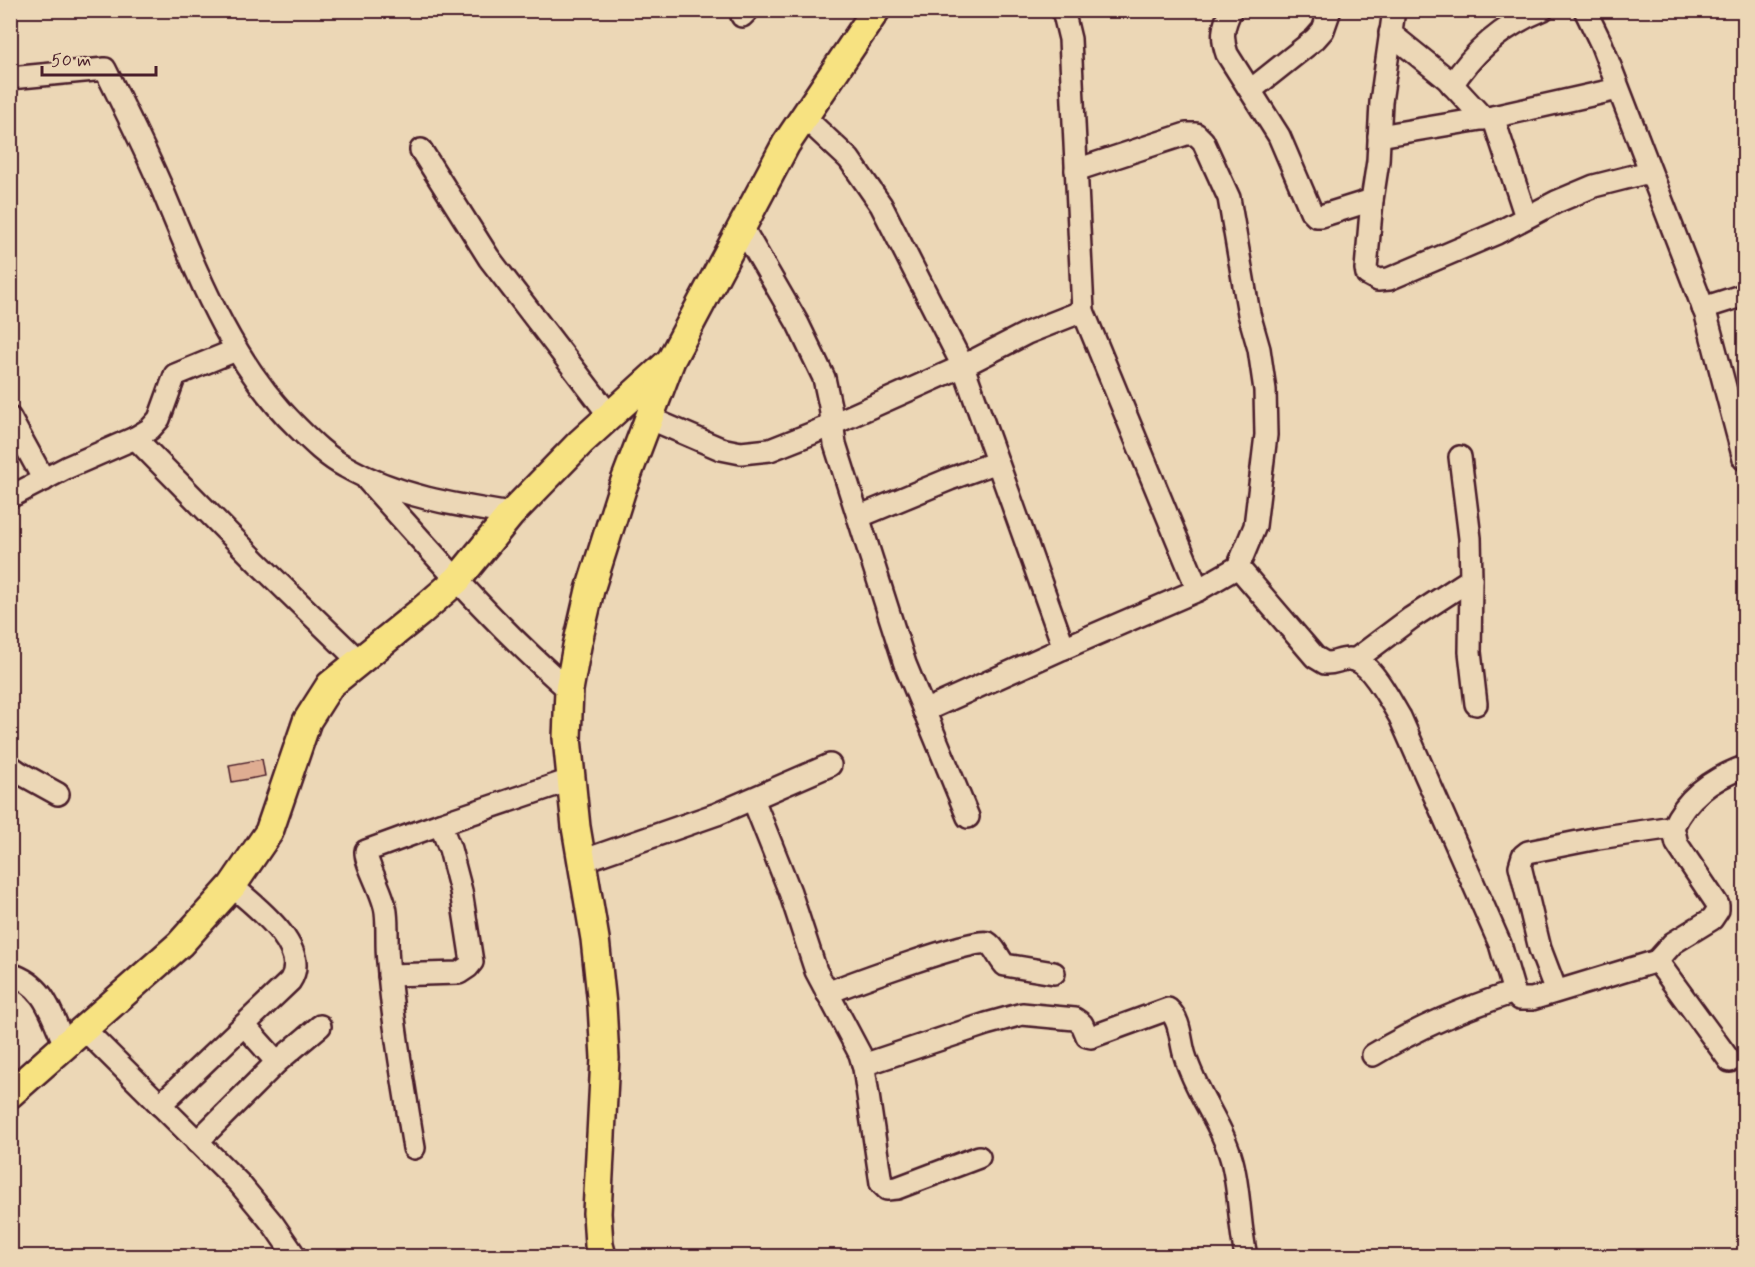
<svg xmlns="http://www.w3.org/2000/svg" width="1755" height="1267" viewBox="0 0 1755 1267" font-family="Mynerve,sans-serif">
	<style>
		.building { fill: #dfad92; stroke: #4a1f2b; stroke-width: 1.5 }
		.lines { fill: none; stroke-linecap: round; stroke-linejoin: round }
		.minor-casing { stroke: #4a1f2b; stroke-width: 26 }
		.major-casing { stroke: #4a1f2b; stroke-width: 32 }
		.minor { stroke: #ecd7b6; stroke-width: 21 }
		.major { stroke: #f7e281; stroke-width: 27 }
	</style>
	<rect width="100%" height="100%" fill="#ecd7b6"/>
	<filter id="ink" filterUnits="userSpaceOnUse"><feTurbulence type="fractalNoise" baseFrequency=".0167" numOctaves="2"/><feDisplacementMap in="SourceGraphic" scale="12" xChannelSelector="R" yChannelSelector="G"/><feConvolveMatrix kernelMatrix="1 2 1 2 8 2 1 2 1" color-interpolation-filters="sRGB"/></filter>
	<g filter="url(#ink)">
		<!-- building -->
		<polygon class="building" points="262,759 265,776 232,782 229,765"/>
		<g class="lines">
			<defs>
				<g id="minor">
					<polyline points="1063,10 1070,39 1083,311 1198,590"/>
					<path d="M1231 10C1223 26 1221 37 1227 54L1279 136 1311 211 1316 216H1321L1372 200 1378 161 1381 102 1394 10"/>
					<polyline points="1585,10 1601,43 1706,315 1744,459"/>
					<polyline points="742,16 748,10"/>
					<polyline points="1390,33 1447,79 1484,119"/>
					<path d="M10 78 105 69C124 107 143 145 160 184 196 270 229 361 297 427 312 442 327 457 346 467 397 496 454 505 511 514"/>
					<path d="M1452 85C1474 51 1504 25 1542 10"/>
					<polyline points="1251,90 1315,39 1323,30 1330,10"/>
					<polyline points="804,117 849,159 881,205 963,366 1064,648 1198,590 1238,567 1255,526 1266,435 1265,390 1259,349 1249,314 1229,198 1203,141 1196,134 1186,134 1076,170"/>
					<polyline points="1493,117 1526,217"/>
					<polyline points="1379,136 1493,117 1618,89"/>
					<polyline points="421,150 489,258 610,416"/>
					<polyline points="1372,200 1366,269 1367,274 1378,280 1389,279 1497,233 1556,202 1594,186 1649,172"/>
					<polyline points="742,227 798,324 824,378 830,406 835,444 905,664 968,817"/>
					<polyline points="1703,308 1744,295"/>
					<polyline points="10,418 44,480"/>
					<polyline points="649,418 721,449 741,453 770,450 813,433 963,366 1027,333 1083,311"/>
					<polyline points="135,438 258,563 359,661"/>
					<path d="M368 481C433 553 496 627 569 690"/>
					<polyline points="10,497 66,468 135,438 150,429 159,419 175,375 236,350"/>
					<polyline points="858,517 950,479 997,462"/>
					<path d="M1238 567 1315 657 1325 663C1333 664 1340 659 1348 659 1369 657 1390 701 1400 717L1500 944 1514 992 1519 999H1532L1657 961 1730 1061"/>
					<polyline points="1471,579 1470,652 1476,704"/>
					<polyline points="1355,660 1411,618 1471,579 1470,538 1460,457"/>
					<polyline points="924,711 1064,648"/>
					<polyline points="10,766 20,773 58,794"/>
					<polyline points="753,799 790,892 816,971 860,1054 864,1068 881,1183 887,1189 897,1188 979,1157"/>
					<polyline points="582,861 717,814 830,765"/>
					<path d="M1657 961 1673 943 1712 919 1718 910V905L1712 896 1677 844 1673 827C1687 796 1714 778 1744 767"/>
					<path d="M10 974C46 985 51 1014 65 1045"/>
					<polyline points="389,975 459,973 468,967 472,962 461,891 450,849 440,824"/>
					<polyline points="1556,991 1540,949 1520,866 1523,856 1528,852 1598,838 1673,827"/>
					<path d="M827 993C847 985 976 937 988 943 995 947 999 959 1005 965L1054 973"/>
					<polyline points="244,1025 277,1062"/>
					<polyline points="84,1029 239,1183 273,1224 295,1256"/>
					<path d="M1373 1055C1419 1027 1463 1009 1514 992"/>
					<path d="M863 1065 986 1024 1022 1014 1075 1019 1082 1024 1087 1036 1091 1037 1168 1009C1181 1020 1180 1041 1185 1056 1196 1093 1222 1124 1232 1161 1240 1192 1239 1225 1246 1256"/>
					<path d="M160 1105 290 981C312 948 254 905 232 886"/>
					<polyline points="197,1142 277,1062 320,1026"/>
					<path d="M414 1148C404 1087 393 1024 388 962 386 945 388 928 386 912 384 893 365 864 366 851L440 824 570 780"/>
				</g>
				<g id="major">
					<polyline points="10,1094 180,944 232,886 269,832 307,721 330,685 419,613 457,580 511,514 581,442 668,363"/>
					<polyline points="602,1256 599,1245 597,1213 605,1058 602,1005 595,939 576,827 567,738 569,690 577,646 590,590 622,489 671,360 786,144 876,10"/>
				</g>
			</defs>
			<!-- minor casing -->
			<use href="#minor" class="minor-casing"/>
			<!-- major casing -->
			<use href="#major" class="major-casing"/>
			<!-- minor -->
			<use href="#minor" class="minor"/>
			<!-- major -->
			<use href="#major" class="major"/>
		</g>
	</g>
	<!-- margin -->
	<rect width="1755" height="1267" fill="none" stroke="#ecd7b6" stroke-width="36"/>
	<rect x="18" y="18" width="1719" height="1231" fill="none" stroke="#4a1f2b" stroke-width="2" filter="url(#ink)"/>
	<!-- scale -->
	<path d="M42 66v9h114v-9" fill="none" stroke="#4a1f2b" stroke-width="3"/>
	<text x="51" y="66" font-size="18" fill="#4a1f2b" stroke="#ecd7b6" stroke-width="4.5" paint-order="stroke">50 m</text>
</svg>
